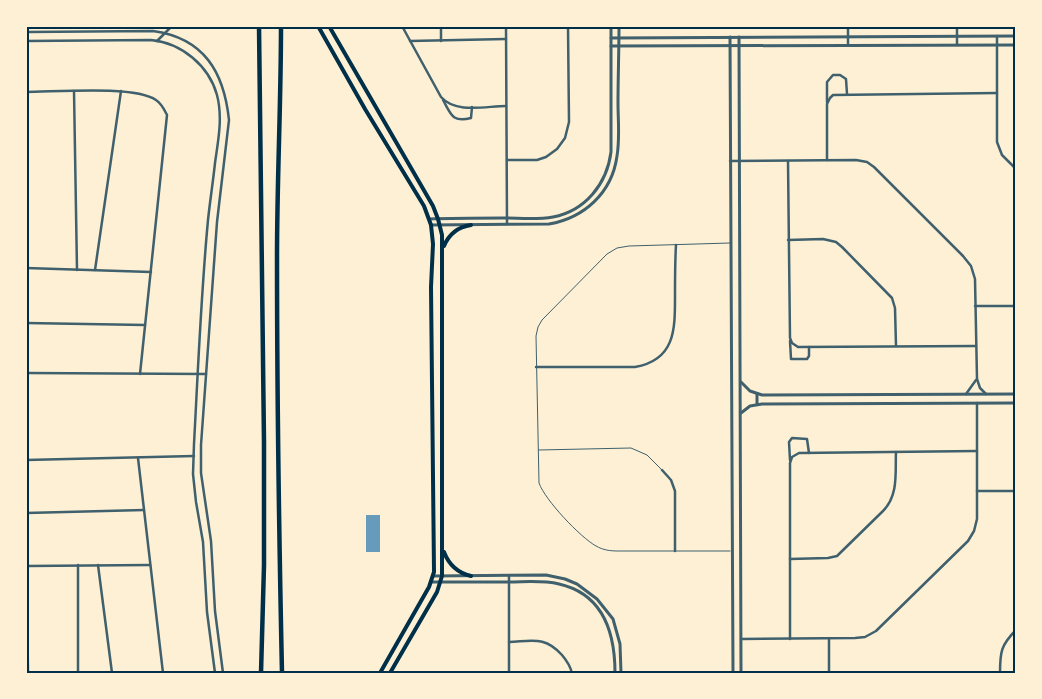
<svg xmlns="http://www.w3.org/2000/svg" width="1042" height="699" viewBox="0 0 1042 699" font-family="'Public Sans',sans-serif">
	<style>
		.water { fill: #669bbc }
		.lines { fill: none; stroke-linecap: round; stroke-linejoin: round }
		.service { stroke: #3f606c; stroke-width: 1 }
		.minor { stroke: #3f606c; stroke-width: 2.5 }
		.tertiary { stroke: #3f606c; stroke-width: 3 }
		.secondary { stroke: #003049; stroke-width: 4 }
		.trunk { stroke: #003049; stroke-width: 4.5 }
		.neatline { fill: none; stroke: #003049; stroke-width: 2 }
	</style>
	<rect width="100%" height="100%" fill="#fdf0d5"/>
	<!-- water -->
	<rect class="water" x="366" y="515" width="14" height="37"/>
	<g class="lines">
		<!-- service -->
		<g class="service">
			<path d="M730 243 629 246 617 248 607 254 542 320 538 327 536 336 539 483C545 500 580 537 596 546 603 550 610 551 618 551H730"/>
			<polyline points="539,450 631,448 647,455 662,470"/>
		</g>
		<!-- minor -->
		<g class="minor">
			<path d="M402 26 441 97C456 114 486 106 506 106"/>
			<polyline points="506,26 507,224"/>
			<polyline points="848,26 848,45"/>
			<polyline points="957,26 957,45"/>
			<path d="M26 32 153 31C204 38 224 72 229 120L217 222 201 445V473L211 541 215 611 223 673"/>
			<polyline points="997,36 997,142 1002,155 1016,169"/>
			<path d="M26 41 151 40C182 43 209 66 217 95 223 118 218 141 215 163 213 182 210 201 208 220 201 294 198 370 194 444L193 474 196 502 203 542 207 612 215 673"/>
			<polyline points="157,41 172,26"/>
			<polyline points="410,41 506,39"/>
			<polyline points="441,41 441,26"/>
			<polyline points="74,91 77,270"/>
			<path d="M26 92C55 92 135 85 156 100 162 104 164 109 167 115L140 374"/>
			<path d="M443 100C451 114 452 123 471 118L472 107"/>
			<polyline points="827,102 827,82 833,75 840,75 846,79 847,94"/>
			<polyline points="507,160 537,160 546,157 557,149 565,138 569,122 568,26"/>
			<polyline points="827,160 827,104 830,98 833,95 997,93"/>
			<polyline points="730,161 856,160 867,162 874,167 963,256 971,266 975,279 977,379 980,388 986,394"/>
			<polyline points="788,161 790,338 792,343 798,347 976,346"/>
			<polyline points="788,240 823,239 836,242 842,247 892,298 895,308 896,346"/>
			<polyline points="26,268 151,272"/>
			<polyline points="95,270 121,91"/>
			<polyline points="975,306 1016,306"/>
			<polyline points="26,323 145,325"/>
			<polyline points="790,341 791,359 807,359 809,356 809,347"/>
			<path d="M536 367H635C676 360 675 328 675 295 675 278 675 261 676 245"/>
			<polyline points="26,373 206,374"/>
			<polyline points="966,394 976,380"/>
			<polyline points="138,458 163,673"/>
			<polyline points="26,460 194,456"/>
			<polyline points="790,460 789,442 792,438 807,439 809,453"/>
			<polyline points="662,470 671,480 675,491 675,551"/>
			<polyline points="977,491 1016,491"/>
			<polyline points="26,513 144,510"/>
			<polyline points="26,525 28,673"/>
			<path d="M790 559 828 558 837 556 883 511C899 495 895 472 896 452"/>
			<polyline points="98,565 112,673"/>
			<polyline points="27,566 150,565"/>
			<polyline points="509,576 509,673"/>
			<polyline points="741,639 855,638 865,637 876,631 968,541 974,531 977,519 977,403"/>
			<polyline points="790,639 790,463 792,457 799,453 977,451"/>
			<polyline points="829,639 829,673"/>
			<path d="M509 642C533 641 545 636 562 655 567 661 570 665 572 673"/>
			<polyline points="78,673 78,565"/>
			<path d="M1000 673C1000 652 1001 645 1016 630"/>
		</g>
		<!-- tertiary -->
		<g class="tertiary">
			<polyline points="730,37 733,673"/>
			<polyline points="739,37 741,673"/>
			<polyline points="611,38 1016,36"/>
			<polyline points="611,46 1016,45"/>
			<path d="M429 219C454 218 478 218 503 218 519 218 537 220 553 217 585 211 607 184 611 152V26"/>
			<path d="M431 225 549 224C584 218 612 193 617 156 620 139 618 120 618 103 618 77 619 52 619 26"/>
			<polyline points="741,382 750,391 762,395 1016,394"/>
			<polyline points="757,394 757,404"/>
			<polyline points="741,413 750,406 762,404 1016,403"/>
			<polyline points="433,576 546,575 565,579 577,584 597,599 613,619 620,644 621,673"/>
			<path d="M431 582C457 582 483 582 509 582 525 582 542 580 559 584 603 594 615 632 615 673"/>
		</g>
		<!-- secondary -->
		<g class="secondary">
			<polyline points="318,26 365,109 424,206 431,225 433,244 431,287 434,572 429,587 380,673"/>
			<polyline points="329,26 433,206 438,219 442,235 442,576 437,592 390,673"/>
			<path d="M444 246C449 234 458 227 471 225"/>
			<path d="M444 552C449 565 458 573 471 576"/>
		</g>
		<!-- trunk -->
		<g class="trunk">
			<polyline points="259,26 264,443 264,565 261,673"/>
			<path d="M281 26C281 103 277 180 277 257 277 395 279 534 282 673"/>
		</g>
	</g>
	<!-- border -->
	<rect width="1042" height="699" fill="none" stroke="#fdf0d5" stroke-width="55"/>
	<rect x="28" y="28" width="986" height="644" class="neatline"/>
</svg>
